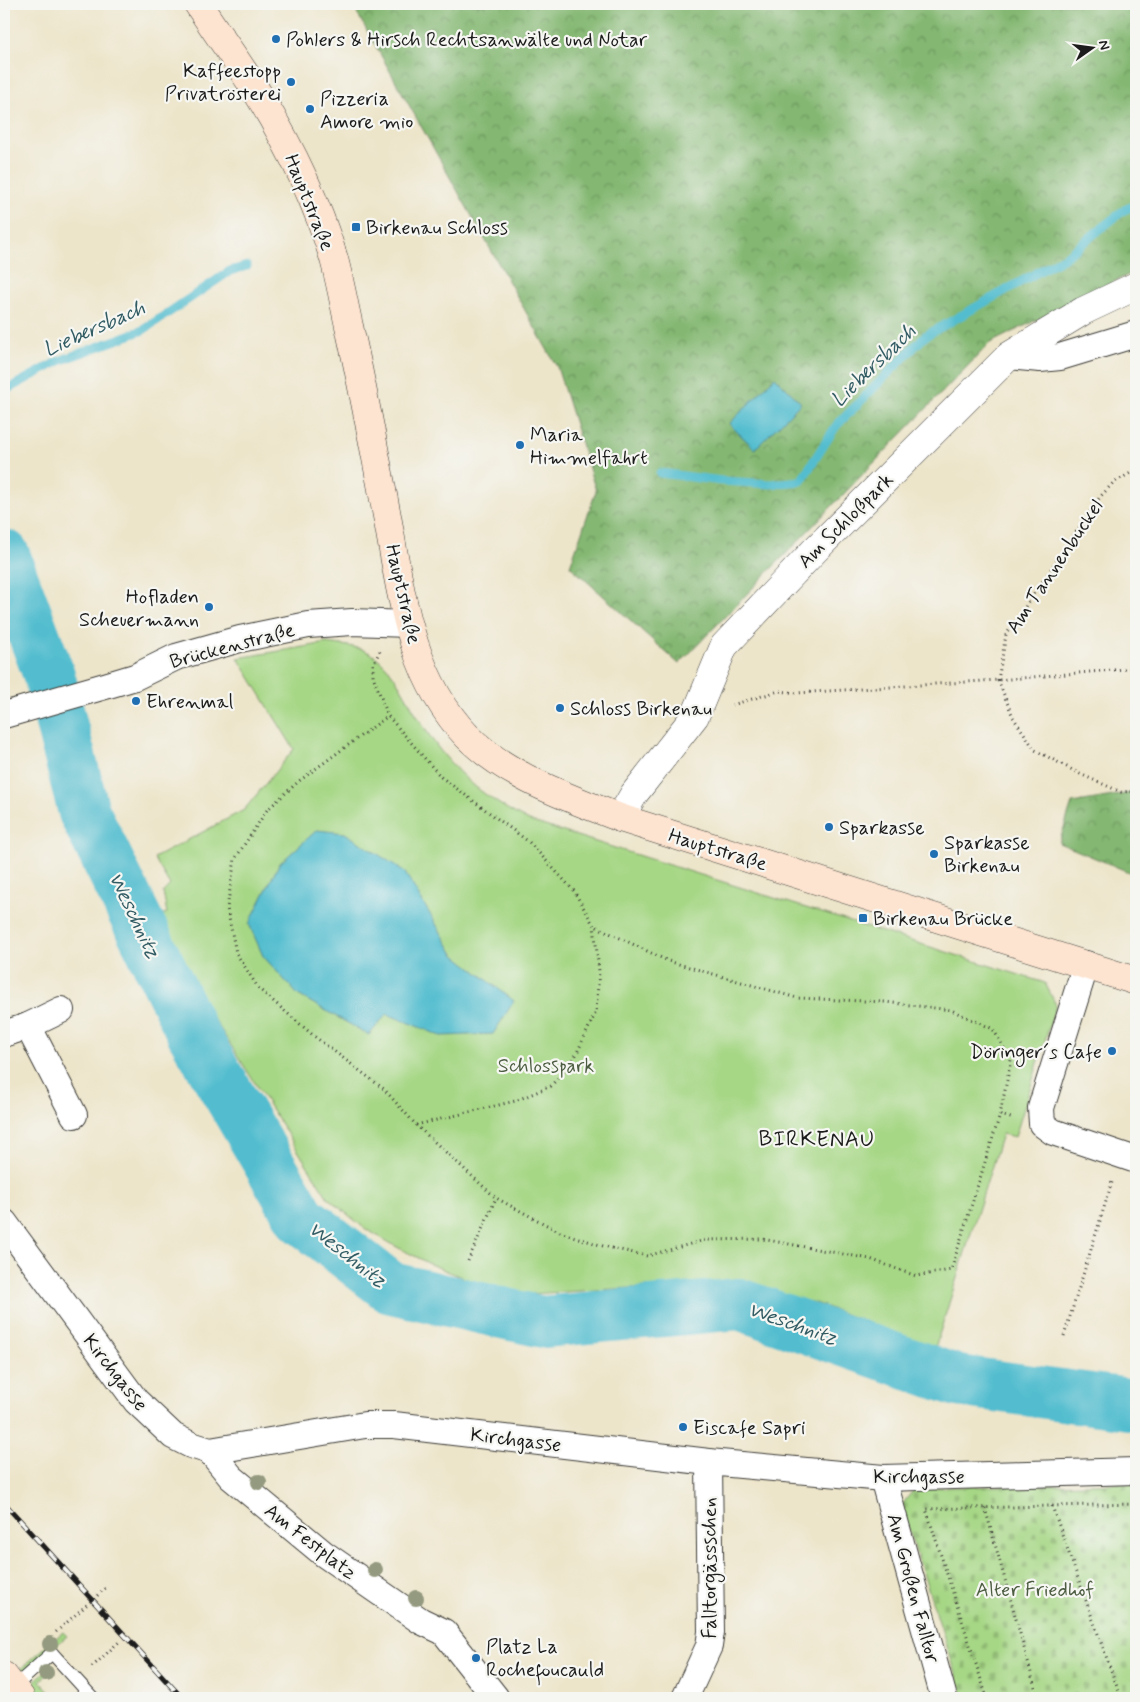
<svg xmlns="http://www.w3.org/2000/svg" width="1140" height="1702" viewBox="0 0 1140 1702" font-family="Mynerve,sans-serif">
	<style>
		.green { fill: #a6d785; stroke: #617a50 }
		.forest { fill: url(#forest-crowns); stroke: #506a47 }
		.cemetery { fill: url(#cemetery-stones); stroke: #617a50 }
		.water { fill: #53bdcf; stroke: #386c76 }
		.lines { fill: none; stroke-linecap: round; stroke-linejoin: round }
		.stream { stroke: #53bdcf; stroke-width: 9 }
		.river { stroke: #53bdcf; stroke-width: 52 }
		.service-casing { stroke: #3b3a36; stroke-width: 14 }
		.minor-casing { stroke: #3b3a36; stroke-width: 28 }
		.tertiary-casing { stroke: #3b3a36; stroke-width: 29 }
		.secondary-casing { stroke: #3b3a36; stroke-width: 29 }
		.path { stroke: #3b3a36; stroke-width: 3; stroke-dasharray: 1 4; stroke-linecap: butt }
		.service { stroke: #fff; stroke-width: 12 }
		.minor { stroke: #fff; stroke-width: 26 }
		.tertiary { stroke: #fff; stroke-width: 28 }
		.secondary { stroke: #fde4d0; stroke-width: 28 }
		.rail-casing { stroke: #1c1c1c; stroke-width: 5.5 }
		.rail { stroke: #f6f6f2; stroke-width: 4; stroke-dasharray: 11; stroke-linecap: butt }
		.tree { fill: #949a7f }
		.poi-dot { fill: #1f6fb2; stroke: #f6f6f2; stroke-width: 2 }
		.labels { text-anchor: middle; stroke-width: 4.5; stroke-linejoin: round; paint-order: stroke }
		.poi-label { font-size: 20px; fill: #1c1c1c; stroke: #f6f6f2; text-anchor: start }
		.street-label { font-size: 20px; fill: #1c1c1c; stroke: #f6f6f2 }
		.park-label { font-size: 20px; fill: #4c5d41; stroke: #f6f6f2 }
		.water-label { font-size: 21px; font-style: italic; fill: #325c64; stroke: #f6f6f2 }
		.quarter-label { font-size: 22px; letter-spacing: 1px; fill: #1c1c1c; stroke: #f6f6f2 }
	</style>
	<defs>
		<pattern id="forest-crowns" width="20" height="18" patternUnits="userSpaceOnUse" patternTransform="scale(1.25)"><rect width="20" height="18" fill="#84b872"/><path d="M2 6a3 3 0 1 1 6 0M12 15a3 3 0 1 1 6 0" fill="none" stroke="#6b955d"/></pattern>
		<pattern id="cemetery-stones" width="16" height="16" patternUnits="userSpaceOnUse" patternTransform="scale(1.25)"><rect width="16" height="16" fill="#a6d785"/><path d="M2 7V4a2 2 0 0 1 4 0v3zM10 15v-3a2 2 0 0 1 4 0v3z" fill="#8eb872"/></pattern>
	</defs>
	<rect width="100%" height="100%" fill="#f6f6f2"/>
	<filter id="ink" filterUnits="userSpaceOnUse"><feTurbulence type="fractalNoise" baseFrequency=".02" numOctaves="2"/><feDisplacementMap in="SourceGraphic" scale="10" xChannelSelector="R" yChannelSelector="G"/><feConvolveMatrix kernelMatrix="1 2 1 2 8 2 1 2 1" color-interpolation-filters="sRGB"/></filter>
	<filter id="wash" filterUnits="userSpaceOnUse"><feTurbulence type="fractalNoise" baseFrequency=".0096" numOctaves="4" result="noise"/><feDisplacementMap in="SourceGraphic" scale="20" xChannelSelector="R" yChannelSelector="G"/><feGaussianBlur stdDeviation="1.12" result="paint"/><feColorMatrix in="noise" values="0 0 0 0 0 0 0 0 0 0 0 0 0 0 0 0 0 1.4 0 .05"/><feComposite in="paint" operator="in"/></filter>
	<g filter="url(#wash)">
		<rect width="100%" height="100%" fill="#ede5ca"/>
		<!-- green -->
		<g class="green">
			<path d="M327 643C340 645 357 646 368 652 394 666 404 695 419 719 428 734 438 749 450 762 471 787 500 806 529 821L1045 983 1056 1005 1015 1137 1002 1134 935 1348 816 1303 746 1288 695 1284 513 1295 466 1279 430 1264 397 1247 364 1228 328 1198 169 948 157 916 167 913 163 892 170 885 154 858 244 810 294 749 238 658Z"/>
			<polygon points="63,1632 67,1636 22,1675 18,1671"/>
			<polygon points="49,1668 51,1671 40,1681 56,1698 42,1698 30,1685"/>
		</g>
		<!-- forest -->
		<g class="forest">
			<polygon points="352,4 1136,4 1136,271 990,343 679,664 570,566 596,491 557,367"/>
			<polygon points="1136,792 1136,875 1059,843 1072,803"/>
		</g>
		<!-- cemetery -->
		<polygon class="cemetery" points="1136,1483 1136,1698 964,1698 901,1506 915,1488"/>
		<!-- water -->
		<g class="water">
			<polygon points="775,377 801,403 755,449 729,424"/>
			<polygon points="317,830 345,833 404,871 454,954 514,1001 493,1034 441,1036 387,1014 369,1035 298,995 263,956 249,924 279,864"/>
		</g>
		<g class="lines">
			<!-- stream -->
			<g class="stream">
				<polyline points="4,391 59,361 143,330 230,271 247,266"/>
				<polyline points="660,473 722,481 771,484 801,481 836,426 925,336 1068,255 1124,210 1136,205"/>
			</g>
			<!-- river -->
			<polyline class="river" points="4,555 49,675 84,812 192,1032 301,1218 391,1288 543,1322 739,1304 958,1381 1136,1405"/>
		</g>
	</g>
	<g filter="url(#ink)">
		<g class="lines">
			<defs>
				<polyline id="service" points="13,1688 52,1653 93,1698"/>
				<g id="minor">
					<polyline points="1009,356 1040,359 1060,357 1136,334"/>
					<polyline points="4,715 105,686 135,677 176,657 240,639 308,625 352,622 408,624"/>
					<polyline points="1086,964 1041,1108 1042,1124 1053,1132 1136,1160"/>
					<polyline points="28,1026 74,1115"/>
					<polyline points="4,1034 28,1026 61,1010"/>
					<polyline points="4,1222 136,1401 173,1436 191,1445 210,1451 365,1425 394,1425 709,1462 883,1478 1136,1471"/>
					<polyline points="210,1451 231,1477 324,1554 421,1621 444,1632 496,1698"/>
					<polyline points="883,1478 944,1698"/>
					<polyline points="685,1698 709,1646 711,1632 709,1462"/>
				</g>
				<polyline id="tertiary" points="620,818 634,794 695,716 724,646 814,551 1009,356 1083,311 1136,286"/>
				<g id="secondary">
					<path d="M198 4C218 35 240 65 260 97 291 148 317 202 334 259 340 281 344 304 349 326 363 389 375 452 387 516 401 592 410 677 467 736 507 777 568 797 620 818L1136 981"/>
					<polyline points="4,1676 21,1698"/>
				</g>
			</defs>
			<!-- service casing -->
			<use href="#service" class="service-casing"/>
			<!-- minor casing -->
			<use href="#minor" class="minor-casing"/>
			<!-- tertiary casing -->
			<use href="#tertiary" class="tertiary-casing"/>
			<!-- secondary casing -->
			<use href="#secondary" class="secondary-casing"/>
			<!-- path -->
			<g class="path">
				<polyline points="380,651 373,664 373,676 388,716 441,777 529,842 574,891 594,926 599,971 596,1012 575,1057 551,1086 515,1101 416,1125 384,1089 314,1036 259,989 236,953 227,908 235,859 267,810 299,781 388,716"/>
				<polyline points="998,680 1006,635 1100,497 1113,483 1136,470"/>
				<polyline points="998,680 1013,717 1035,750 1080,774 1121,792 1136,791"/>
				<polyline points="732,705 779,691 797,693 998,680 1136,668"/>
				<polyline points="1000,1115 1014,1119"/>
				<polyline points="416,1125 496,1198 560,1232 603,1246 647,1256 705,1240 762,1239 870,1259 916,1276 951,1270 1000,1115 1011,1060 993,1029 951,1010 885,1002 797,998 668,961 595,926"/>
				<polyline points="468,1261 496,1198"/>
				<polyline points="1064,1336 1112,1182"/>
				<polyline points="1052,1506 1121,1698"/>
				<polyline points="985,1508 1038,1698"/>
				<polyline points="56,1632 108,1586"/>
				<polyline points="92,1667 120,1641"/>
				<polyline points="987,1698 926,1509 1136,1504"/>
			</g>
			<!-- service -->
			<use href="#service" class="service"/>
			<!-- minor -->
			<use href="#minor" class="minor"/>
			<!-- tertiary -->
			<use href="#tertiary" class="tertiary"/>
			<!-- secondary -->
			<use href="#secondary" class="secondary"/>
			<defs>
				<polyline id="rail" points="4,1503 182,1698"/>
			</defs>
			<!-- rail casing -->
			<use href="#rail" class="rail-casing"/>
			<!-- rail -->
			<use href="#rail" class="rail"/>
		</g>
		<!-- trees -->
		<g class="tree">
			<circle cx="259" cy="1482" r="8"/>
			<circle cx="375" cy="1570" r="8"/>
			<circle cx="416" cy="1598" r="8"/>
			<circle cx="50" cy="1644" r="8"/>
			<circle cx="46" cy="1673" r="8"/>
		</g>
	</g>
	<!-- markers -->
	<g class="poi-dot">
		<circle cx="276" cy="39" r="5"/>
		<circle cx="291" cy="82" r="5"/>
		<circle cx="310" cy="109" r="5"/>
		<rect x="351" y="222" width="10" height="10" rx="2.5"/>
		<circle cx="520" cy="445" r="5"/>
		<circle cx="209" cy="607" r="5"/>
		<circle cx="136" cy="701" r="5"/>
		<circle cx="560" cy="708" r="5"/>
		<circle cx="829" cy="827" r="5"/>
		<circle cx="934" cy="854" r="5"/>
		<rect x="858" y="913" width="10" height="10" rx="2.5"/>
		<circle cx="1112" cy="1051" r="5"/>
		<circle cx="683" cy="1427" r="5"/>
		<circle cx="476" cy="1658" r="5"/>
	</g>
	<g class="labels">
		<!-- poi labels -->
		<g class="poi-label">
			<text x="286" y="46">Pohlers &amp; Hirsch Rechtsanwälte und Notar</text>
			<text x="281" y="77" text-anchor="end">Kaffeestopp<tspan x="281" dy="23">Privatrösterei</tspan></text>
			<text x="320" y="105">Pizzeria<tspan x="320" dy="23">Amore mio</tspan></text>
			<text x="366" y="234">Birkenau Schloss</text>
			<text x="530" y="441">Maria<tspan x="530" dy="23">Himmelfahrt</tspan></text>
			<text x="199" y="603" text-anchor="end">Hofladen<tspan x="199" dy="23">Scheuermann</tspan></text>
			<text x="146" y="708">Ehrenmal</text>
			<text x="570" y="715">Schloss Birkenau</text>
			<text x="839" y="834">Sparkasse</text>
			<text x="944" y="849">Sparkasse<tspan x="944" dy="23">Birkenau</tspan></text>
			<text x="873" y="925">Birkenau Brücke</text>
			<text x="1102" y="1058" text-anchor="end">Döringer´s Cafe</text>
			<text x="693" y="1434">Eiscafe Sapri</text>
			<text x="486" y="1653">Platz La<tspan x="486" dy="23">Rochefoucauld</tspan></text>
		</g>
		<!-- street labels -->
		<g class="street-label">
			<text transform="translate(310 202) rotate(68)" y="7">Hauptstraße</text>
			<text transform="translate(845 520) rotate(-45)" y="7">Am Schloßpark</text>
			<text transform="translate(1054 566) rotate(-56)" y="7">Am Tannenbuckel</text>
			<text transform="translate(404 594) rotate(77)" y="7">Hauptstraße</text>
			<text transform="translate(232 645) rotate(-15)" y="7">Brückenstraße</text>
			<text transform="translate(718 849) rotate(17)" y="7">Hauptstraße</text>
			<text transform="translate(116 1372) rotate(52)" y="7">Kirchgasse</text>
			<text transform="translate(516 1439) rotate(7)" y="7">Kirchgasse</text>
			<text x="919" y="1483">Kirchgasse</text>
			<text transform="translate(311 1541) rotate(38)" y="7">Am Festplatz</text>
			<text transform="translate(709 1568) rotate(-90)" y="7">Falltorgässschen</text>
			<text transform="translate(914 1588) rotate(75)" y="7">Am Großen Falltor</text>
		</g>
		<!-- park labels -->
		<g class="park-label">
			<text x="546" y="1072">Schlosspark</text>
			<text x="1035" y="1596">Alter Friedhof</text>
		</g>
		<!-- water labels -->
		<g class="water-label">
			<text transform="translate(94 328) rotate(-24)" y="7">Liebersbach</text>
			<text transform="translate(873 365) rotate(-44)" y="7">Liebersbach</text>
			<text transform="translate(135 915) rotate(64)" y="7">Weschnitz</text>
			<text transform="translate(348 1254) rotate(38)" y="7">Weschnitz</text>
			<text transform="translate(793 1323) rotate(19)" y="7">Weschnitz</text>
		</g>
		<!-- quarter labels -->
		<g class="quarter-label">
			<text x="817" y="1146">BIRKENAU</text>
		</g>
	</g>
	<!-- margin -->
	<rect width="1140" height="1702" fill="none" stroke="#f6f6f2" stroke-width="20"/>
	<!-- north arrow -->
	<g transform="translate(1092 48) rotate(76)" stroke="#f6f6f2" stroke-width="4" paint-order="stroke">
	<path d="M0-4L9 19L0 12L-9 19Z" fill="#1c1c1c"/>
	<text y="-8" font-size="14" font-weight="bold" text-anchor="middle" fill="#1c1c1c">N</text>
	</g>
</svg>
